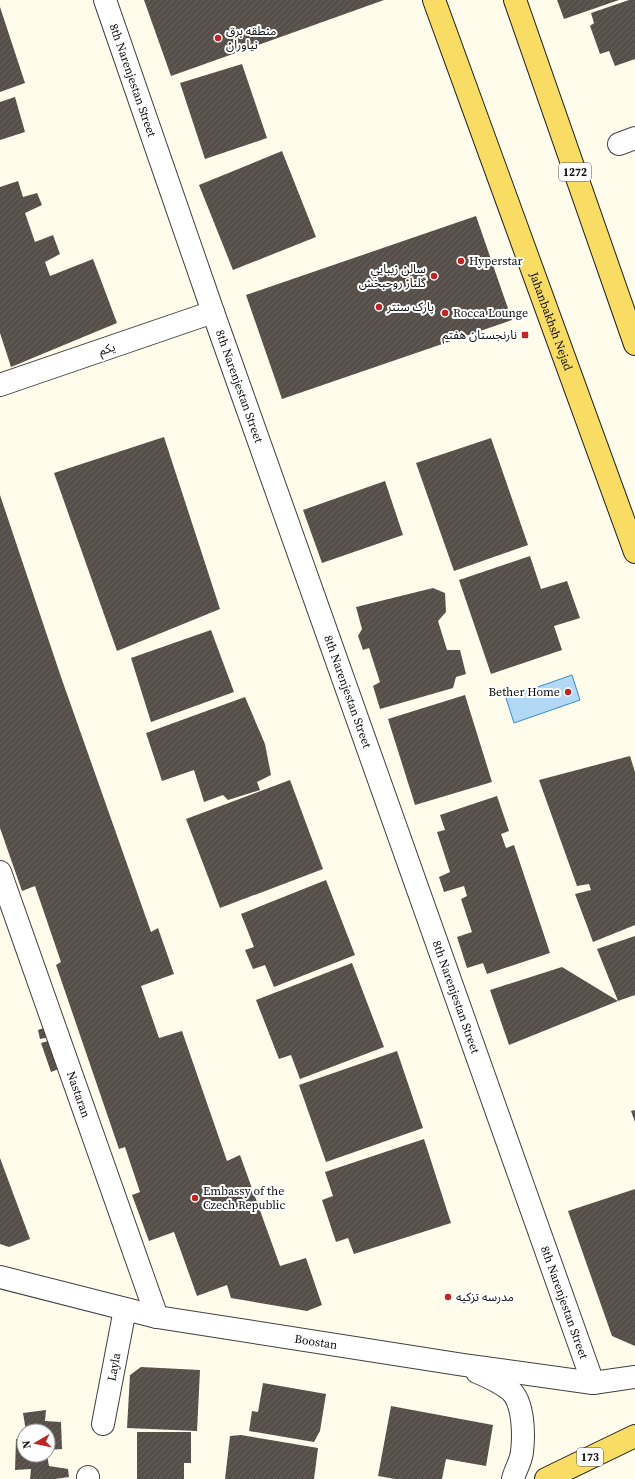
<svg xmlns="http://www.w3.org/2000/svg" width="635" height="1479" viewBox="0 0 635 1479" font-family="'Source Serif 4','Noto Sans Arabic',serif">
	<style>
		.water { fill: #b1d9f6; stroke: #388acd }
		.building { fill: url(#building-hatch) }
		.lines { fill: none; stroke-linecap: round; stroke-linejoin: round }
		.minor-casing { stroke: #404040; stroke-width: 24 }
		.primary-casing { stroke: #1e1e1e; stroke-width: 24 }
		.minor { stroke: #fff; stroke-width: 22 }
		.primary { stroke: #f9dc63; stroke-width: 22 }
		.poi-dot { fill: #bd2625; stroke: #fff; stroke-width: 1.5 }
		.labels { text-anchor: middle; stroke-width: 4; stroke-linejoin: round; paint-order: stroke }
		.shield { fill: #fff; stroke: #565656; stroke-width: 1 }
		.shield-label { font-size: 11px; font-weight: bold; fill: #0d0d0d }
		.poi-label { font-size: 12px; fill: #0d0d0d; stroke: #fff; text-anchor: start }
		.street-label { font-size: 12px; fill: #0d0d0d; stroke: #fff }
	</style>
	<defs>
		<pattern id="building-hatch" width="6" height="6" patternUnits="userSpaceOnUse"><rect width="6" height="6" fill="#554e49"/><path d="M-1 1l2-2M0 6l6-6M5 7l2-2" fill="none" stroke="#68635f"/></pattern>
	</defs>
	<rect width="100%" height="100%" fill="#fffcec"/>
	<!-- water -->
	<polygon class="water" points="572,675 580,700 514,723 506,698"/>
	<!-- building -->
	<g class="building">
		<polygon points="144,0 384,0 171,76"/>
		<polygon points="557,0 619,0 564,19"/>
		<polygon points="629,0 635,0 635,59 615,66 609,51 600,54 590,26 594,23 591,13"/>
		<polygon points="0,7 25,83 0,92"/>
		<polygon points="242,64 267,138 205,159 180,83"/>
		<polygon points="15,97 25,132 0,140 0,102"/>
		<polygon points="282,151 316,237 233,270 199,185"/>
		<polygon points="18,181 23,197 37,193 42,205 25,213 35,242 53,235 60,254 45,262 50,276 93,259 117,323 11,367 0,333 0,187"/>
		<polygon points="476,216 512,320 282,399 246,295"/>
		<polygon points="164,437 220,609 117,651 54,473"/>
		<polygon points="491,438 528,545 454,571 416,463"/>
		<polygon points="385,481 403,535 322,563 303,510"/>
		<polygon points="0,495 61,677 151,932 158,928 174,974 141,986 159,1038 182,1031 227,1161 240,1155 280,1266 306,1258 322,1305 307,1311 231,1298 227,1285 197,1296 174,1232 149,1241 132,1195 140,1192 125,1147 119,1149 56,965 61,962 35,886 22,891 0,828"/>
		<polygon points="530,556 541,589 567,581 580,618 554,626 562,650 491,674 459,580"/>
		<polygon points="433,588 445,593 446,612 438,621 447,650 460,650 466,674 456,677 453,688 380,709 373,686 380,682 369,648 363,650 358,636 362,629 356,607"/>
		<polygon points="211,630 234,692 151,722 131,658"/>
		<polygon points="465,695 492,782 415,805 388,719"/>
		<polygon points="245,697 265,744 271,775 257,782 260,790 228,800 223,795 204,802 194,770 162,781 146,733"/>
		<polygon points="630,756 635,772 635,925 593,942 575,894 591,890 589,884 577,886 539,780"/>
		<polygon points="290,780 323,869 220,908 186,819"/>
		<polygon points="497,796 509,831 501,834 506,848 514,845 550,953 487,974 483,963 467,968 457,937 472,932 461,899 467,896 464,886 444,892 439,877 450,872 437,832 445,830 440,815"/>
		<polygon points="326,880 355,955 274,987 265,965 253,969 245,950 254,947 241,914"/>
		<polygon points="635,936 635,995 618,1001 597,949"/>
		<polygon points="352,963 384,1047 300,1079 291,1055 279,1059 256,1000"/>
		<polygon points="562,967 618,1001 509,1045 490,990"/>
		<polygon points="47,1027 50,1037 40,1039 38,1030"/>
		<polygon points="52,1040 61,1068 51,1072 41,1043"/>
		<polygon points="397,1051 423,1128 326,1162 299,1085"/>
		<polygon points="635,1110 635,1122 631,1111"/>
		<polygon points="424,1139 451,1223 354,1254 348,1238 336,1242 322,1200 333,1196 325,1172"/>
		<polygon points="0,1158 30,1239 9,1247 0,1244"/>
		<polygon points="635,1189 635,1346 612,1336 568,1211"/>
		<polygon points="141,1367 200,1370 197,1431 127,1428 130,1375"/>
		<polygon points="263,1383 326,1394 320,1431 314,1442 249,1431 252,1411 258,1412"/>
		<polygon points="391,1406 493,1425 486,1466 446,1459 442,1479 395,1479 378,1476"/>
		<polygon points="46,1410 45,1421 61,1422 62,1449 48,1450 48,1431 26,1431 23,1413"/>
		<polygon points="137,1432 191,1432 191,1463 184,1463 184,1479 137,1479"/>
		<polygon points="241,1435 318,1448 314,1479 225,1479 230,1436"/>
		<polygon points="16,1439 24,1439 24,1455 47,1455 49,1466 68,1469 69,1477 55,1479 30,1479 31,1469 15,1470"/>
	</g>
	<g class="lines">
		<defs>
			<g id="minor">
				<path id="s1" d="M105 0 213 312 593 1383"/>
				<polyline points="619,144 635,138"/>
				<polyline points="0,385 213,312"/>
				<path id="s2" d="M0 872 157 1317"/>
				<path id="s3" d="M0 1277 157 1317 464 1365 593 1383 635 1377"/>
				<path d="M477 1372C489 1377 500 1382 510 1390 524 1402 524 1435 522 1452 521 1462 515 1470 513 1479"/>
				<path id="s4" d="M103 1424 125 1309"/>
				<polyline points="88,1479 88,1477"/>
			</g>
			<g id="primary">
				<path id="s5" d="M434 0 635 552"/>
				<polyline points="515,0 635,344"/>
				<polyline points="546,1479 635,1436"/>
			</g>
		</defs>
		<!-- minor casing -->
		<use href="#minor" class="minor-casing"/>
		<!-- primary casing -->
		<use href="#primary" class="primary-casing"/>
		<!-- minor -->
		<use href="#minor" class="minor"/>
		<!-- primary -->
		<use href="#primary" class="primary"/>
	</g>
	<!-- markers -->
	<g class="poi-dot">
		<circle cx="218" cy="38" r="4"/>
		<circle cx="461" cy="261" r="4"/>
		<circle cx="434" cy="276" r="4"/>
		<circle cx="379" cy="307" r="4"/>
		<circle cx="445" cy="313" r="4"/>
		<rect x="521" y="331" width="8" height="8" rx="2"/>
		<circle cx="568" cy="692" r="4"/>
		<circle cx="195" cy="1198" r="4"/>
		<circle cx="448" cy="1297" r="4"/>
	</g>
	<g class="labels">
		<!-- shield labels -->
		<g class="shield">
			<rect x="559" y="163" width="32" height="18" rx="3"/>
			<rect x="577" y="1448" width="26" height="18" rx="3"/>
		</g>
		<g class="shield-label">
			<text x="575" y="176">1272</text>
			<text x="590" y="1461">173</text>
		</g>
		<!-- poi labels -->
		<g class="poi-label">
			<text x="226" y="35">منطقه برق<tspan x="226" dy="14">نیاوران</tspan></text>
			<text x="469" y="265">Hyperstar</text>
			<text x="426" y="273" text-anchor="end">سالن زيبايي<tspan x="426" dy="14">گلناز روحبخش</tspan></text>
			<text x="387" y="311">پارک سنتر</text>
			<text x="453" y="317">Rocca Lounge</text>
			<text x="517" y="339" text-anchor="end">نارنجستان هفتم</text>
			<text x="560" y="696" text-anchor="end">Bether Home</text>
			<text x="203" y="1195">Embassy of the<tspan x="203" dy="14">Czech Republic</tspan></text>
			<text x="456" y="1301">مدرسه تزکیه</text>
		</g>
		<!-- street labels -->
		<g class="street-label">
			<text dy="4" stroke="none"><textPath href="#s1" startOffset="85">8th Narenjestan Street</textPath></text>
			<text dy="4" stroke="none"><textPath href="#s5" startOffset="342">Jahanbakhsh Nejad</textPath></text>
			<text transform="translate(107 349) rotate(-19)" y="4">یکم</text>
			<text dy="4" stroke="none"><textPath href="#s1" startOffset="409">8th Narenjestan Street</textPath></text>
			<text dy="4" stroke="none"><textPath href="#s1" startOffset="733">8th Narenjestan Street</textPath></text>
			<text dy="4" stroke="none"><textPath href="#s1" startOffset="1057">8th Narenjestan Street</textPath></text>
			<text dy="4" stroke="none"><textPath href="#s2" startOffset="236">Nastaran</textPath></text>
			<text dy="4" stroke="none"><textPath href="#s1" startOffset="1381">8th Narenjestan Street</textPath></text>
			<text dy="4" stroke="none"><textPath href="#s3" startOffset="323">Boostan</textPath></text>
			<text dy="4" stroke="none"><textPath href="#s4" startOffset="58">Layla</textPath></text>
		</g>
	</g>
	<!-- north arrow -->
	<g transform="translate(36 1443) rotate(261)"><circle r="19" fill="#ffffff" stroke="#9e9e9e"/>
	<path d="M0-3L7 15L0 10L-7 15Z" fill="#bd2625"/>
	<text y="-6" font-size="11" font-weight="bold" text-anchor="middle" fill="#0d0d0d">N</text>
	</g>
</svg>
